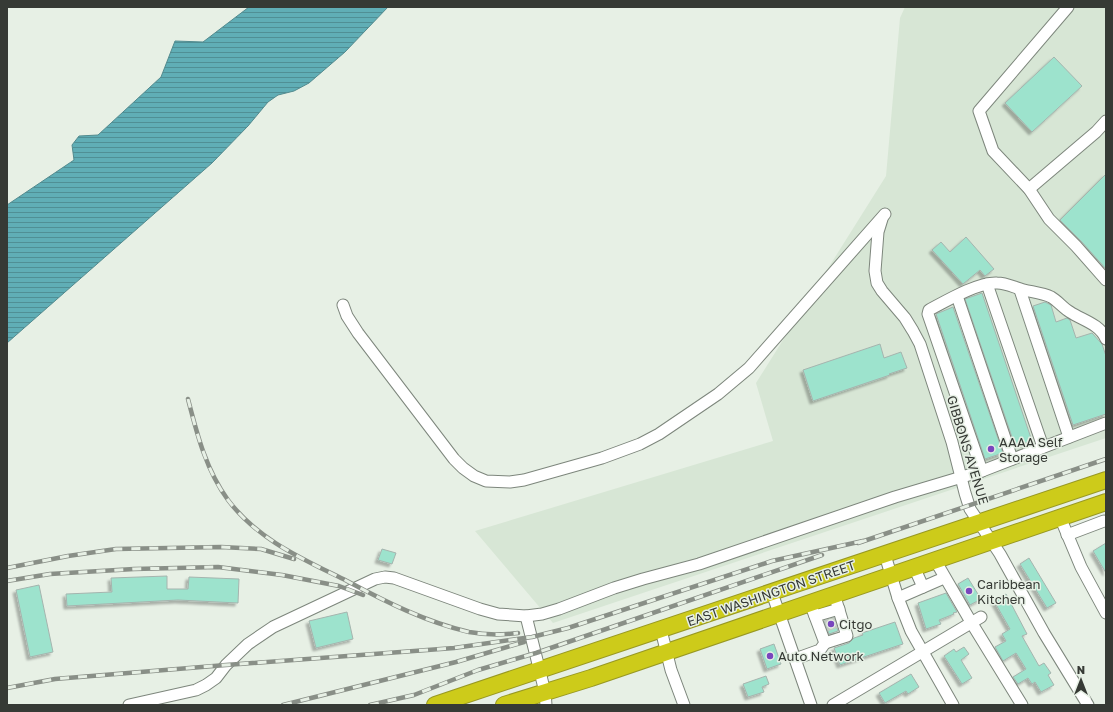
<svg xmlns="http://www.w3.org/2000/svg" width="1113" height="712" viewBox="0 0 1113 712" font-family="'Golos Text',sans-serif">
	<style>
		.built { fill: #d7e6d5 }
		.water { fill: url(#water-rules); stroke: #538b8f }
		.building { fill: #9de3cd; stroke: #a5b4ae; filter: url(#shadow) }
		.lines { fill: none; stroke-linecap: round; stroke-linejoin: round }
		.minor-tunnel { stroke: #c4ccc2; stroke-width: 11; stroke-dasharray: 11 5.5; stroke-linecap: butt }
		.minor-casing { stroke: #7d867c; stroke-width: 13 }
		.highway-casing { stroke: #989823; stroke-width: 18 }
		.minor { stroke: #fff; stroke-width: 11 }
		.highway { stroke: #cdcb1a; stroke-width: 16 }
		.rail-casing { stroke: #898f87; stroke-width: 4.5 }
		.rail { stroke: #e7f0e5; stroke-width: 3; stroke-dasharray: 9; stroke-linecap: butt }
		.poi-dot { fill: #7946be; stroke: #e7f0e5; stroke-width: 1.5 }
		.labels { text-anchor: middle; stroke-width: 3; stroke-linejoin: round; paint-order: stroke }
		.poi-label { font-size: 13px; fill: #363a35; stroke: #e7f0e5; text-anchor: start }
		.street-label { font-size: 13px; fill: #363a35; stroke: #e7f0e5 }
	</style>
	<defs>
		<pattern id="water-rules" width="6" height="5" patternUnits="userSpaceOnUse"><rect width="6" height="5" fill="#60aeb6"/><path d="M0 2.5h6" fill="none" stroke="#508f95"/></pattern>
		<filter id="shadow"><feDropShadow dx="-3" dy="3" stdDeviation="1" flood-color="#0004"/></filter>
	</defs>
	<rect width="100%" height="100%" fill="#e7f0e5"/>
	<!-- built -->
	<polygon class="built" points="905,7 1106,7 1106,438 553,623 475,531 773,441 756,383 886,176 900,18"/>
	<!-- water -->
	<polygon class="water" points="249,7 388,7 345,52 309,83 294,91 278,95 268,102 248,126 212,163 7,343 7,205 74,160 72,145 79,136 98,135 161,77 175,41 203,42"/>
	<!-- building -->
	<g class="building">
		<polygon points="1054,57 1082,86 1032,132 1005,103"/>
		<polygon points="1106,174 1106,269 1081,241 1060,220"/>
		<polygon points="966,237 994,269 985,276 980,270 963,284 932,250 941,242 950,252"/>
		<polygon points="982,293 1032,441 1015,446 965,299"/>
		<polygon points="1045,302 1051,305 1056,322 1067,318 1070,320 1076,338 1092,333 1102,344 1106,356 1106,414 1073,425 1033,306"/>
		<polygon points="953,307 1003,453 985,459 936,314"/>
		<polygon points="880,344 884,358 901,352 907,368 889,374 890,375 813,401 803,370"/>
		<polygon points="1106,543 1106,573 1093,551"/>
		<polygon points="382,549 396,553 392,564 378,560"/>
		<polygon points="1029,558 1056,603 1047,608 1020,564"/>
		<polygon points="167,576 167,589 188,589 189,577 239,579 238,603 178,600 67,606 66,594 112,592 111,578"/>
		<polygon points="968,578 981,599 970,605 958,584"/>
		<polygon points="39,585 53,652 30,657 16,590"/>
		<polygon points="946,593 957,612 953,613 954,614 939,620 941,624 926,629 918,603"/>
		<polygon points="1006,594 1027,634 1022,636 1039,666 1044,663 1051,673 1048,675 1054,685 1041,692 1035,682 1032,684 1028,678 1018,684 1013,677 1026,669 1016,653 1003,661 995,647 1006,641 1002,634 1010,629 994,601"/>
		<polygon points="347,612 353,639 316,648 309,621"/>
		<polygon points="834,618 838,631 829,634 824,621"/>
		<polygon points="895,622 903,644 840,665 834,648 849,643 854,638 863,635 862,633"/>
		<polygon points="774,644 781,664 767,669 760,649"/>
		<polygon points="964,647 969,654 961,660 972,678 962,684 944,656 954,649 956,652"/>
		<polygon points="911,674 919,687 908,694 906,691 885,703 879,693"/>
		<polygon points="766,676 769,684 762,687 764,692 748,697 743,684"/>
	</g>
	<g class="lines">
		<!-- minor-tunnel -->
		<polyline class="minor-tunnel" points="826,626 837,622"/>
		<defs>
			<g id="minor">
				<polyline points="1068,7 979,111 993,151 1029,189 1049,219 1076,246 1106,280"/>
				<polyline points="1029,189 1096,132 1106,121"/>
				<polyline points="882,219 878,232 875,271 877,283 882,291 905,318 913,331 920,344 952,442 965,493 970,509 1000,554 1044,633 1088,705"/>
				<polyline points="987,284 1043,447"/>
				<polyline points="1020,290 1069,437"/>
				<polyline points="957,296 1012,459"/>
				<polyline points="343,305 347,316 358,333 454,459 463,468 474,476 486,481 510,482 524,480 602,458 640,444 659,434 718,394 749,368 885,214"/>
				<path d="M982 471 928 314 929 310C946 301 978 282 997 283 1007 283 1015 288 1024 290 1032 292 1043 293 1051 297 1058 301 1063 308 1070 312 1082 320 1100 324 1106 339"/>
				<polyline points="1060,517 1081,567 1106,613"/>
				<polyline points="1067,535 1104,521"/>
				<polyline points="885,555 898,598 911,631 953,705"/>
				<polyline points="935,560 971,622 1022,705"/>
				<polyline points="914,567 923,587"/>
				<polyline points="772,593 811,705"/>
				<polyline points="898,598 944,578"/>
				<polyline points="526,616 545,692 546,705"/>
				<polyline points="815,616 839,609"/>
				<polyline points="661,630 671,670 684,705"/>
				<polyline points="825,643 847,636 834,594"/>
				<polyline points="795,659 820,650 825,643 810,603"/>
				<polyline points="129,705 196,690 206,685 216,678 226,665 248,644 273,627 375,579 385,577 394,578 480,609 498,614 526,616 542,614 559,609 614,588 643,579 699,564 895,497 982,471 1106,423"/>
				<polyline points="833,705 981,617"/>
			</g>
			<g id="highway">
				<polyline points="435,705 1106,480"/>
				<polyline points="504,705 591,678 1106,502"/>
			</g>
		</defs>
		<!-- minor casing -->
		<use href="#minor" class="minor-casing"/>
		<!-- highway casing -->
		<use href="#highway" class="highway-casing"/>
		<!-- minor -->
		<use href="#minor" class="minor"/>
		<!-- highway -->
		<use href="#highway" class="highway"/>
		<defs>
			<g id="rail">
				<path d="M188 399C197 434 206 470 228 500 258 540 303 559 347 581 386 602 426 622 469 632 485 635 502 635 518 633"/>
				<polyline points="858,543 1106,459"/>
				<polyline points="7,568 68,556 116,549 221,547 261,549 294,559"/>
				<polyline points="7,581 50,574 134,569 218,567 282,575 339,586 363,595"/>
				<polyline points="7,688 55,679 226,665 454,648 532,637 568,628 772,561 863,541"/>
				<polyline points="283,705 456,662 524,642"/>
				<polyline points="370,705 414,695 478,670 536,653 822,555"/>
			</g>
		</defs>
		<!-- rail casing -->
		<use href="#rail" class="rail-casing"/>
		<!-- rail -->
		<use href="#rail" class="rail"/>
	</g>
	<!-- markers -->
	<g class="poi-dot">
		<circle cx="991" cy="449" r="4"/>
		<circle cx="969" cy="591" r="4"/>
		<circle cx="831" cy="624" r="4"/>
		<circle cx="770" cy="656" r="4"/>
	</g>
	<g class="labels">
		<!-- poi labels -->
		<g class="poi-label">
			<text x="999" y="447">AAAA Self<tspan x="999" dy="15">Storage</tspan></text>
			<text x="977" y="589">Caribbean<tspan x="977" dy="15">Kitchen</tspan></text>
			<text x="839" y="629">Citgo</text>
			<text x="778" y="661">Auto Network</text>
		</g>
		<!-- street labels -->
		<g class="street-label">
			<text transform="translate(968 450) rotate(73)" y="5">GIBBONS AVENUE</text>
			<text transform="translate(771 593) rotate(-19)" y="5">EAST WASHINGTON STREET</text>
		</g>
	</g>
	<!-- border -->
	<rect width="1113" height="712" fill="none" stroke="#363a35" stroke-width="16"/>
	<!-- north arrow -->
	<g transform="translate(1081 680)" stroke="#e7f0e5" stroke-width="3" paint-order="stroke">
	<path d="M0-3L7 15L0 10L-7 15Z" fill="#363a35"/>
	<text y="-6" font-size="11" font-weight="bold" text-anchor="middle" fill="#363a35">N</text>
	</g>
</svg>
